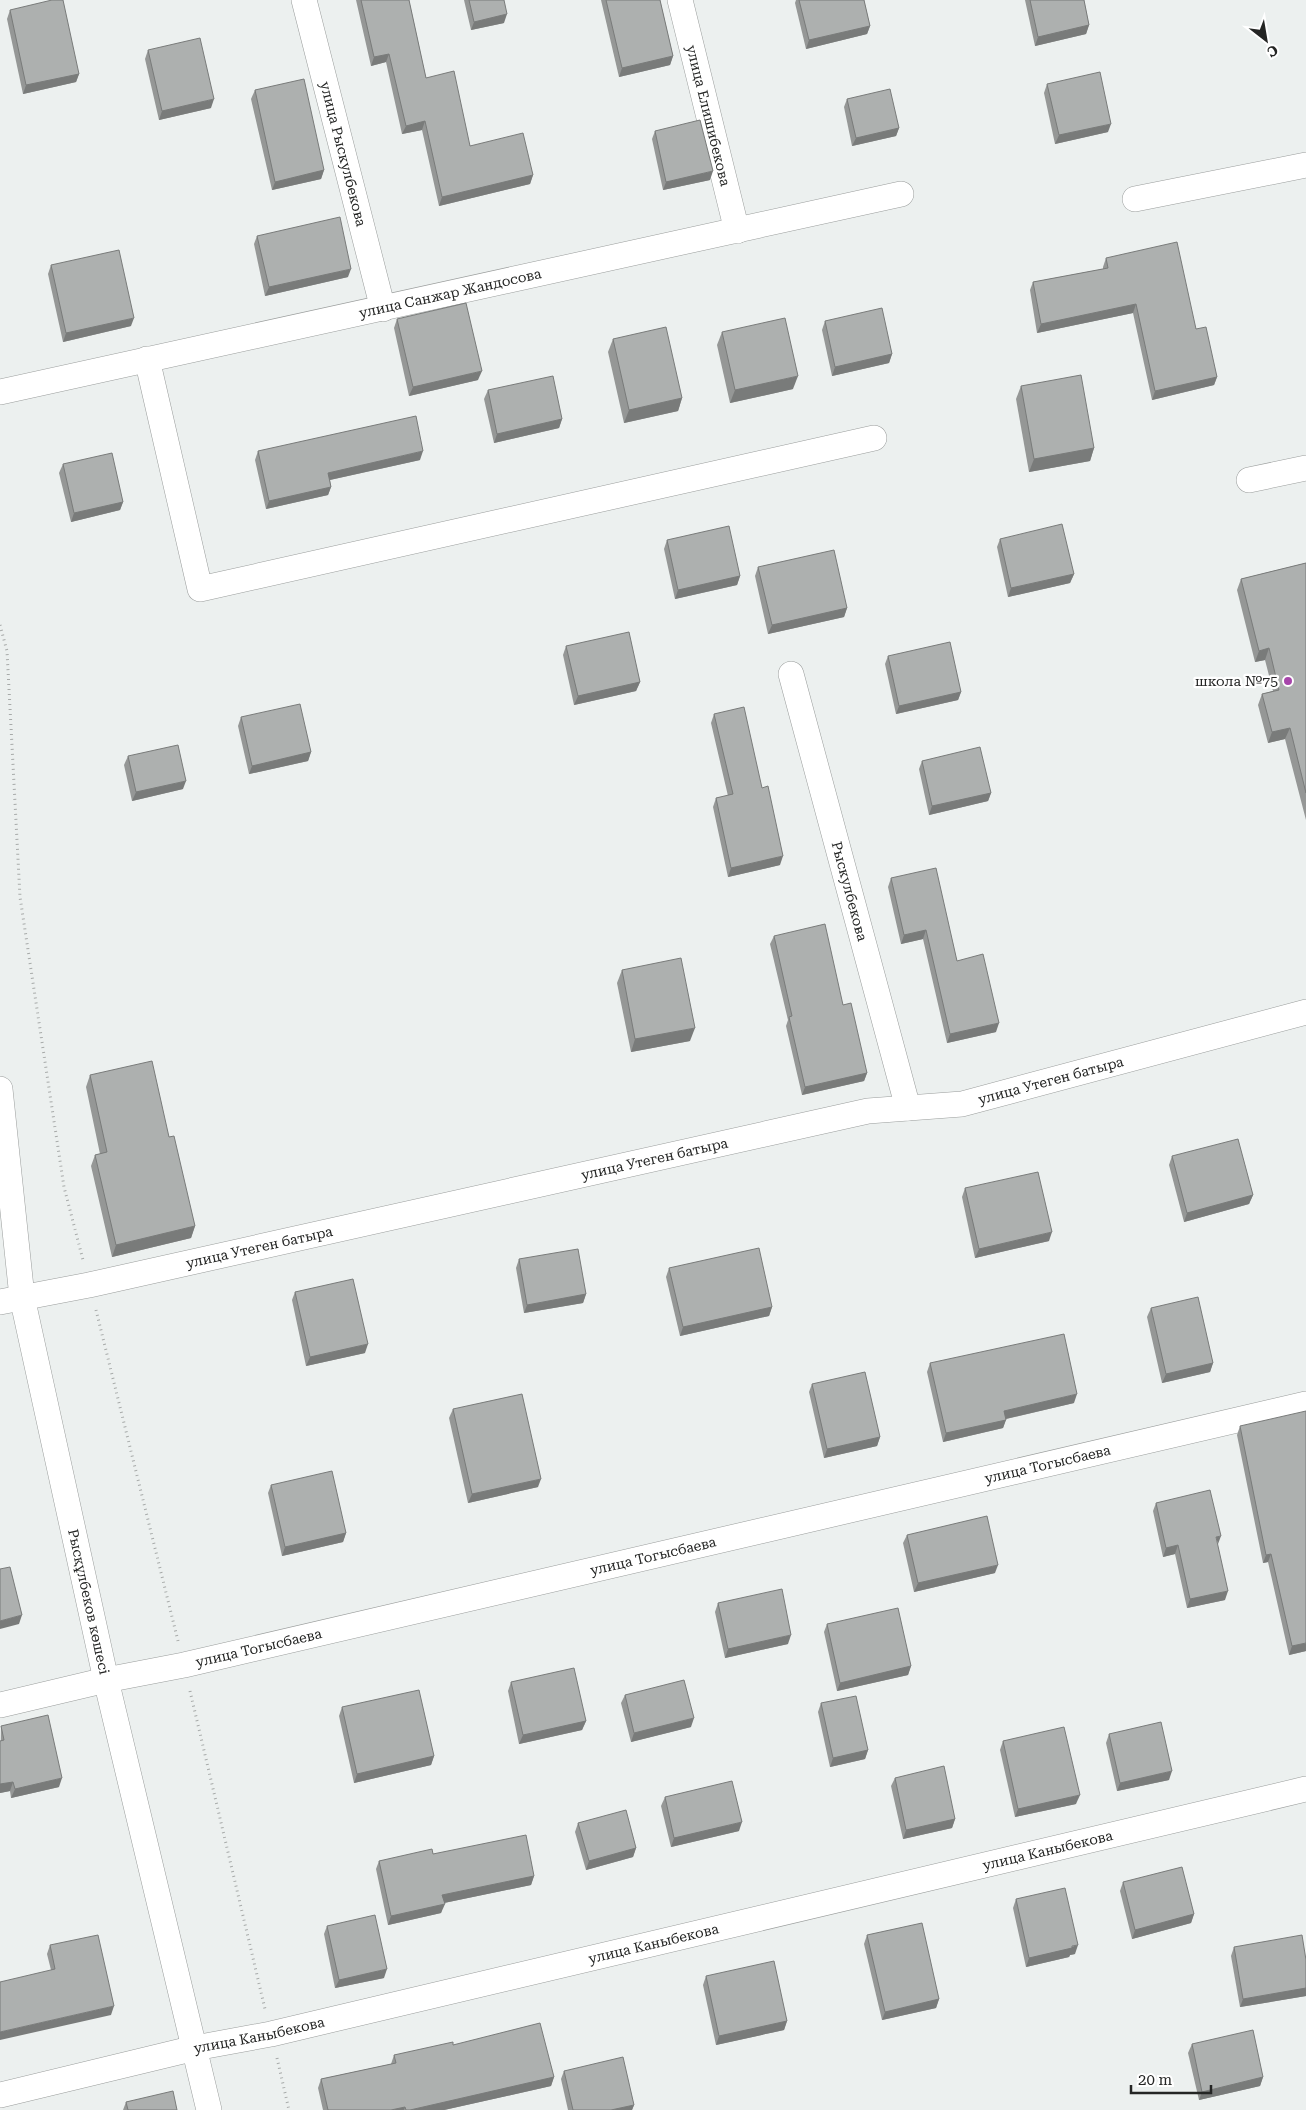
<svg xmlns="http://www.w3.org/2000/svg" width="1306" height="2110" viewBox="0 0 1306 2110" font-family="'Roboto Serif',serif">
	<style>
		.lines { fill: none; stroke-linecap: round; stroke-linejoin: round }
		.street-casing { stroke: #9a9d9c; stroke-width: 26 }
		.path { stroke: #a7aaa9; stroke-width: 3; stroke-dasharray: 1 4; stroke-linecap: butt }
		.street { stroke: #fff; stroke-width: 25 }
		.wall { fill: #959796 }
		.shaded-wall { fill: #797b7a }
		.building { fill: #adb0af; stroke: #797b7a }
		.poi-dot { fill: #a745ab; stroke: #fff; stroke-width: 2 }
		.labels { text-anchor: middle; stroke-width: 4.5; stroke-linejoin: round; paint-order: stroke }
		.street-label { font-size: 14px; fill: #242524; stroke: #fff }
		.poi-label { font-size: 14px; fill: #242524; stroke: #fff; text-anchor: end }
	</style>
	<rect width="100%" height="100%" fill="#ecf0ef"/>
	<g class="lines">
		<defs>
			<g id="street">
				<path id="s1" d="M304 0 383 309"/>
				<path id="s2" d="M680 0 737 231"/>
				<polyline points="1135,199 1306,165"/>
				<polyline points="147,359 200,589 874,438"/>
				<path id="s3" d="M0 392 901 194"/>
				<polyline points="1249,480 1306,468"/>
				<path id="s4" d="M791 674 908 1108"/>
				<path id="s5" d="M0 1089 22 1297 106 1680 209 2110"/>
				<path id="s6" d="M0 1302 89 1285 868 1111 962 1104 1306 1012"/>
				<path id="s7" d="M0 1705 106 1680 184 1665 1306 1404"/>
				<path id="s8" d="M0 2095 195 2048 271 2034 1306 1789"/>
			</g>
		</defs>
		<!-- street casing -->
		<use href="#street" class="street-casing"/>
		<!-- path -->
		<g class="path">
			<polyline points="0,625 7,651 20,897 64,1187 83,1260"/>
			<polyline points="96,1310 178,1641"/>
			<polyline points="190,1691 265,2009"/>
			<polyline points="277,2058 289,2110"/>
		</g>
		<!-- street -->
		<use href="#street" class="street"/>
	</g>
	<!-- wall -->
	<g class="wall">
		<polygon points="356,0 409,0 426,78 470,146 533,175 530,184 439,206 422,130 402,134 386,62 371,66"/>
		<polygon points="464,0 504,0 504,23 471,30"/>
		<polygon points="601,0 660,0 673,56 670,65 619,77"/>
		<polygon points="796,0 864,0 870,26 867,34 806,49 795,3"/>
		<polygon points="1025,0 1084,0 1089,25 1086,34 1035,46"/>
		<polygon points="10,10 79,74 76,82 23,94 7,19"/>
		<polygon points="148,50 211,108 159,120 145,59"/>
		<polygon points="1047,84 1108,132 1055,144 1044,93"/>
		<polygon points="255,90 324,170 321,179 272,190 251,99"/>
		<polygon points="847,99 899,128 896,136 852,146 844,107"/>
		<polygon points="655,131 710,180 663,190 652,139"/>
		<polygon points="257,236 348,277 265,296 254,244"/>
		<polygon points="1106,258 1196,329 1217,377 1214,385 1152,400 1133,313 1037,333 1030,290 1033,282 1103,269 1103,267"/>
		<polygon points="51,265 131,326 63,342 48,274"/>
		<polygon points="397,319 478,380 409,396 394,328"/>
		<polygon points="825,321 892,354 889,363 832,376 822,330"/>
		<polygon points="722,332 793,389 730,403 717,345"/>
		<polygon points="613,339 682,398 678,411 624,423 608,352"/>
		<polygon points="1021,386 1094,448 1090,461 1029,472 1016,399"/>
		<polygon points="488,390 562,419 559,428 494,443 484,399"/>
		<polygon points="258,451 420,460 330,480 331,487 328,495 266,509 255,460"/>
		<polygon points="63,464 123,502 120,510 71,522 59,473"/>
		<polygon points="1000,539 1074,574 1070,583 1008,597 997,547"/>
		<polygon points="667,540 740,576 737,585 675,599 664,549"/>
		<polygon points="1306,563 1306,820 1285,739 1268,743 1258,705 1262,694 1273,691 1265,660 1255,662 1237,590 1241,579"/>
		<polygon points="758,567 847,608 844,617 768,634 755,576"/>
		<polygon points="566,646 640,682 636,691 574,705 563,655"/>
		<polygon points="888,656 961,692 958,700 896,714 885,664"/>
		<polygon points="714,714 780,865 728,877 713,807 716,798 728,796 711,723"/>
		<polygon points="241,717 311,752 308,761 249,774 238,726"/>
		<polygon points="128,756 183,789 132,801 124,765"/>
		<polygon points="922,761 991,793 988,801 929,815 919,769"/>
		<polygon points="891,878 957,961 996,1032 947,1043 923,939 901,944 888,887"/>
		<polygon points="774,936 843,1005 867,1073 864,1081 802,1095 786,1026 788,1020 770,944"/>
		<polygon points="622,970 690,1041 631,1052 617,983"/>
		<polygon points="90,1075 169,1137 195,1226 191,1238 112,1257 91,1166 95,1155 100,1154 86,1087"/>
		<polygon points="1172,1156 1253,1195 1249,1204 1184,1222 1169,1165"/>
		<polygon points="965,1188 1049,1241 975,1258 962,1197"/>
		<polygon points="519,1259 586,1294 583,1303 524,1313 516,1268"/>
		<polygon points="669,1268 772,1307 769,1316 680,1336 666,1277"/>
		<polygon points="295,1292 365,1353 306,1366 292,1300"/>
		<polygon points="1151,1308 1213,1363 1210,1372 1162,1383 1147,1317"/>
		<polygon points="930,1363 1074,1403 1006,1419 1003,1428 943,1442 927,1372"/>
		<polygon points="812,1384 880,1437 877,1446 824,1458 809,1392"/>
		<polygon points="453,1409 538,1487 468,1503 449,1418"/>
		<polygon points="1240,1426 1306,1651 1289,1655 1268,1562 1263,1563 1237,1435"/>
		<polygon points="271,1485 346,1533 343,1542 282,1556 268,1493"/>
		<polygon points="1156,1503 1225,1600 1187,1608 1175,1554 1163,1557 1153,1511"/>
		<polygon points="907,1535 995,1573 914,1592 903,1543"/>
		<polygon points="718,1603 788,1644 725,1658 715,1612"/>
		<polygon points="827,1624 911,1666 908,1675 837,1691 824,1632"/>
		<polygon points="511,1682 586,1721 582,1730 519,1744 508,1691"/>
		<polygon points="625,1695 691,1727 631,1742 621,1703"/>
		<polygon points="821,1703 868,1750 865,1759 830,1767 818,1712"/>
		<polygon points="342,1707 434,1756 431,1765 354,1783 339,1716"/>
		<polygon points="1,1726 59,1787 11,1798 10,1791 0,1793"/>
		<polygon points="1109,1734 1169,1780 1117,1791 1106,1743"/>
		<polygon points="1003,1741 1076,1804 1015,1817 1000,1750"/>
		<polygon points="895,1778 955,1819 952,1828 903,1839 891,1786"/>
		<polygon points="665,1797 739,1831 671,1847 661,1806"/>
		<polygon points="578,1823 636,1848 633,1857 586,1870 575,1832"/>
		<polygon points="433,1854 534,1876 531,1885 444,1903 441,1913 388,1925 376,1869 379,1861"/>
		<polygon points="1123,1882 1194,1914 1191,1923 1132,1939 1120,1891"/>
		<polygon points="1016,1899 1075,1954 1070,1955 1069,1957 1026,1967 1013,1908"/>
		<polygon points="327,1926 384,1978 335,1988 324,1934"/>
		<polygon points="867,1935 939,1999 936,2008 882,2020 864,1944"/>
		<polygon points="50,1945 111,2015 51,1970 47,1954"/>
		<polygon points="1234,1947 1306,1960 1306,1996 1240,2007 1231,1956"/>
		<polygon points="706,1976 787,2021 784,2030 716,2045 703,1985"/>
		<polygon points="1192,2044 1263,2077 1260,2086 1199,2100 1188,2053"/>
		<polygon points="453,2045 554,2077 551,2086 444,2110 323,2110 318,2088 321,2079 391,2064 394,2055"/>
		<polygon points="564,2071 634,2105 632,2110 568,2110 561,2079"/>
		<polygon points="126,2102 177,2110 123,2110"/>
	</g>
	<!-- shaded-wall -->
	<g class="shaded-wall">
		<polygon points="507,14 504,23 471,30 474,22"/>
		<polygon points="1089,25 1086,34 1035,46 1038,37"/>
		<polygon points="870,26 867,34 806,49 809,40"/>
		<polygon points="389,54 386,62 371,66 374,57"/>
		<polygon points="673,56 670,65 619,77 622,68"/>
		<polygon points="79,74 76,82 23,94 26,85"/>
		<polygon points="214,99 211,108 159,120 162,111"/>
		<polygon points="425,121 422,130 402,134 406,126"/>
		<polygon points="1111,124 1108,132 1055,144 1059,135"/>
		<polygon points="899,128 896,136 852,146 856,138"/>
		<polygon points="324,170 321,179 272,190 275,182"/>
		<polygon points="713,171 710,180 663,190 666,182"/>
		<polygon points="533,175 530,184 439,206 442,197"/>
		<polygon points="351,269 348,277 265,296 269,287"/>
		<polygon points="1136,304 1133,313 1037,333 1041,324"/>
		<polygon points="134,318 131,326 63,342 66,333"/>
		<polygon points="892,354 889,363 832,376 835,367"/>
		<polygon points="482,371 478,380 409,396 413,387"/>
		<polygon points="798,376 793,389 730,403 735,390"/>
		<polygon points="1217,377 1214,385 1152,400 1155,391"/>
		<polygon points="682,398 678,411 624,423 629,410"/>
		<polygon points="562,419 559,428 494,443 497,434"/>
		<polygon points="1094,448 1090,461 1029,472 1034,459"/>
		<polygon points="423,451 420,460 325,481 328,473"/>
		<polygon points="331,487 328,495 266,509 269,501"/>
		<polygon points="123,502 120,510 71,522 74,513"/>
		<polygon points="1074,574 1070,583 1008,597 1011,588"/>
		<polygon points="740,576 737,585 675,599 678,590"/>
		<polygon points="847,608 844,617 768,634 772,625"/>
		<polygon points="1269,648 1265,660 1255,662 1259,651"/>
		<polygon points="640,682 636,691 574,705 578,696"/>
		<polygon points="961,692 958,700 896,714 899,706"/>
		<polygon points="1290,728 1285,739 1268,743 1272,732"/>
		<polygon points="311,752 308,761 249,774 252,766"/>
		<polygon points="186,781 183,789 132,801 136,792"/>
		<polygon points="991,793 988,801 929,815 932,806"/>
		<polygon points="783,856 780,865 728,877 731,868"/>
		<polygon points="926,930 923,939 901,944 904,935"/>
		<polygon points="999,1023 996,1032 947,1043 950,1034"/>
		<polygon points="695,1028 690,1041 631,1052 635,1039"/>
		<polygon points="867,1073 864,1081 802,1095 805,1087"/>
		<polygon points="1253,1195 1249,1204 1184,1222 1187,1213"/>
		<polygon points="195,1226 191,1238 112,1257 116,1245"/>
		<polygon points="1052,1232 1049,1241 975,1258 979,1249"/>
		<polygon points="586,1294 583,1303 524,1313 527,1305"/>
		<polygon points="772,1307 769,1316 680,1336 683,1327"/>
		<polygon points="368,1344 365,1353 306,1366 310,1357"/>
		<polygon points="1213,1363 1210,1372 1162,1383 1166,1374"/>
		<polygon points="1077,1394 1074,1403 1001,1420 1004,1411"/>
		<polygon points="1006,1420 1003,1428 943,1442 946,1433"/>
		<polygon points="880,1437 877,1446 824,1458 827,1449"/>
		<polygon points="541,1479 538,1487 468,1503 472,1494"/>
		<polygon points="346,1533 343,1542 282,1556 285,1547"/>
		<polygon points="1221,1536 1218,1544 1216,1537"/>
		<polygon points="1178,1545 1175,1554 1163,1557 1166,1548"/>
		<polygon points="1271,1554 1268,1562 1263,1563 1266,1555"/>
		<polygon points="998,1565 995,1573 914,1592 918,1583"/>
		<polygon points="1228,1591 1225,1600 1187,1608 1190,1599"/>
		<polygon points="22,1615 19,1624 0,1629 0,1621"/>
		<polygon points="791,1635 788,1644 725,1658 728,1649"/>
		<polygon points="1306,1643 1306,1651 1289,1655 1292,1646"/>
		<polygon points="911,1666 908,1675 837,1691 840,1683"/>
		<polygon points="694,1718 691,1727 631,1742 634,1733"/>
		<polygon points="586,1721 582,1730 519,1744 523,1735"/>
		<polygon points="868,1750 865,1759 830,1767 833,1758"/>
		<polygon points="434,1756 431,1765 354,1783 357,1774"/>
		<polygon points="1172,1771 1169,1780 1117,1791 1120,1783"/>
		<polygon points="62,1778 59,1787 11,1798 15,1789"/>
		<polygon points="13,1782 10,1791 0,1793 0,1784"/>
		<polygon points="1080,1795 1076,1804 1015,1817 1018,1809"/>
		<polygon points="955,1819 952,1828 903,1839 906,1830"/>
		<polygon points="742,1822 739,1831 671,1847 674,1838"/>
		<polygon points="636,1848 633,1857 586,1870 589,1861"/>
		<polygon points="534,1876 531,1885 439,1904 442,1895"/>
		<polygon points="445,1904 441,1913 388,1925 391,1916"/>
		<polygon points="1194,1914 1191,1923 1132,1939 1135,1930"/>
		<polygon points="1078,1945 1075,1954 1070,1955 1069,1957 1026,1967 1029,1958"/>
		<polygon points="387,1969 384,1978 335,1988 339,1980"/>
		<polygon points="1306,1988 1306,1996 1240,2007 1243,1999"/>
		<polygon points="939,1999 936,2008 882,2020 885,2012"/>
		<polygon points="114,2006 111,2015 0,2040 0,2032"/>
		<polygon points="787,2021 784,2030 716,2045 719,2036"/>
		<polygon points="554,2077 551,2086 444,2110 410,2110"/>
		<polygon points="1263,2077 1260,2086 1199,2100 1202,2092"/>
		<polygon points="634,2105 632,2110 611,2110"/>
		<polygon points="405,2107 404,2110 391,2110"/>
	</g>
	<!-- building -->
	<g class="building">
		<polygon points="52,0 63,0 79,74 26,85 10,10"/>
		<polygon points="361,0 409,0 426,78 454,71 470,146 523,133 533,175 442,197 425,121 406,126 389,54 374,57"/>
		<polygon points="469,0 504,0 507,14 474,22"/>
		<polygon points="606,0 660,0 673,56 622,68"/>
		<polygon points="799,0 864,0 870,26 809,40"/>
		<polygon points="1030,0 1084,0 1089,25 1038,37"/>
		<polygon points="200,38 214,99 162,111 148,50"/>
		<polygon points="1100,72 1111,124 1059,135 1047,84"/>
		<polygon points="304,79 324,170 275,182 255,90"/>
		<polygon points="890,89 899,128 856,138 847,99"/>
		<polygon points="700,120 713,171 666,182 655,131"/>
		<polygon points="340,217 351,269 269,287 257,236"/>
		<polygon points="1177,242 1196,329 1206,327 1217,377 1155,391 1136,304 1041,324 1033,282 1108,268 1106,258"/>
		<polygon points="119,250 134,318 66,333 51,265"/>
		<polygon points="466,303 482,371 413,387 397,319"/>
		<polygon points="882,308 892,354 835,367 825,321"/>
		<polygon points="785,318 798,376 735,390 722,332"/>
		<polygon points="666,327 682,398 629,410 613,339"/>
		<polygon points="1081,375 1094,448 1034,459 1021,386"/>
		<polygon points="553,376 562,419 497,434 488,390"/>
		<polygon points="416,416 423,451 328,473 331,487 269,501 258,451"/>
		<polygon points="112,453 123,502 74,513 63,464"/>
		<polygon points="1062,524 1074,574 1011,588 1000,539"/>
		<polygon points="729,526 740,576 678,590 667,540"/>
		<polygon points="834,550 847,608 772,625 758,567"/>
		<polygon points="1306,563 1306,793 1290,728 1272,732 1262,694 1279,690 1269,648 1259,651 1241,579"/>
		<polygon points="629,632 640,682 578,696 566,646"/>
		<polygon points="950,642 961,692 899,706 888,656"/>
		<polygon points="300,704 311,752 252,766 241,717"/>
		<polygon points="744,707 762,788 768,786 783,856 731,868 716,798 733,794 714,714"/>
		<polygon points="178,745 186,781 136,792 128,756"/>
		<polygon points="980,747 991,793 932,806 922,761"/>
		<polygon points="936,868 957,961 983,954 999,1023 950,1034 926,930 904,935 891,878"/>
		<polygon points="825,924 843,1005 851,1003 867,1073 805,1087 789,1017 792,1016 774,936"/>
		<polygon points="681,958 695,1028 635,1039 622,970"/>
		<polygon points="152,1061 169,1137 174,1136 195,1226 116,1245 95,1155 107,1152 90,1075"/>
		<polygon points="1238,1139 1253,1195 1187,1213 1172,1156"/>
		<polygon points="1038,1172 1052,1232 979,1249 965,1188"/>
		<polygon points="759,1248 772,1307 683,1327 669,1268"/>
		<polygon points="578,1249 586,1294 527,1305 519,1259"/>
		<polygon points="353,1279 368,1344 310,1357 295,1292"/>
		<polygon points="1198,1297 1213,1363 1166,1374 1151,1308"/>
		<polygon points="1064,1334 1077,1394 1004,1411 1006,1420 946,1433 930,1363"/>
		<polygon points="865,1372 880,1437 827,1449 812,1384"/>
		<polygon points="522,1394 541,1479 472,1494 453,1409"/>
		<polygon points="1306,1411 1306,1643 1292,1646 1271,1554 1266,1555 1240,1426"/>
		<polygon points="332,1471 346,1533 285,1547 271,1485"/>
		<polygon points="1210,1490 1221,1536 1216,1537 1228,1591 1190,1599 1178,1545 1166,1548 1156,1503"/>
		<polygon points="987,1516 998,1565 918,1583 907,1535"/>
		<polygon points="10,1567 22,1615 0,1621 0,1569"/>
		<polygon points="782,1589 791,1635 728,1649 718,1603"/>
		<polygon points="898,1608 911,1666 840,1683 827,1624"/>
		<polygon points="574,1668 586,1721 523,1735 511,1682"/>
		<polygon points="684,1680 694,1718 634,1733 625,1695"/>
		<polygon points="419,1690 434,1756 357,1774 342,1707"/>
		<polygon points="856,1696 868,1750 833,1758 821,1703"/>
		<polygon points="48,1715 62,1778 15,1789 13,1782 0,1784 0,1741 4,1740 1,1726"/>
		<polygon points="1161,1722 1172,1771 1120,1783 1109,1734"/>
		<polygon points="1064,1727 1080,1795 1018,1809 1003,1741"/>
		<polygon points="944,1766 955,1819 906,1830 895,1778"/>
		<polygon points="732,1781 742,1822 674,1838 665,1797"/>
		<polygon points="626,1810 636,1848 589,1861 578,1823"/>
		<polygon points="526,1835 534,1876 442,1895 445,1904 391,1916 379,1861 432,1849 433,1854"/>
		<polygon points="1182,1867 1194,1914 1135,1930 1123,1882"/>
		<polygon points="1065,1888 1078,1945 1072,1946 1072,1948 1029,1958 1016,1899"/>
		<polygon points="375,1915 387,1969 339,1980 327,1926"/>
		<polygon points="922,1923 939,1999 885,2012 867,1935"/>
		<polygon points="98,1935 114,2006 0,2032 0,1982 55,1969 50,1945"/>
		<polygon points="1302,1935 1306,1960 1306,1988 1243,1999 1234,1947"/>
		<polygon points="774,1961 787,2021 719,2036 706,1976"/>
		<polygon points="540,2023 554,2077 410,2110 406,2110 405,2107 391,2110 328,2110 321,2079 396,2063 394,2055 453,2042 453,2045"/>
		<polygon points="1253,2030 1263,2077 1202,2092 1192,2044"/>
		<polygon points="623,2057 634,2105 611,2110 573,2110 564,2071"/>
		<polygon points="173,2091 177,2110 128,2110 126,2102"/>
	</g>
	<!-- markers -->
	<circle class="poi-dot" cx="1288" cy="681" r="5"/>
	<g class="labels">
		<!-- street labels -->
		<g class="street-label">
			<text dy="5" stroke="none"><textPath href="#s2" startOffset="119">улица Елишибекова</textPath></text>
			<text dy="5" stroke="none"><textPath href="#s1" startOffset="159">улица Рыскулбекова</textPath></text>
			<text dy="5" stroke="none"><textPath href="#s3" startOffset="461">улица Санжар Жандосова</textPath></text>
			<text dy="5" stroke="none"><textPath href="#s4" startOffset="225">Рыскулбекова</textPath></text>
			<text dy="5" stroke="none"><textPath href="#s6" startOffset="1075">улица Утеген батыра</textPath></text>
			<text dy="5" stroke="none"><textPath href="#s6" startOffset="670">улица Утеген батыра</textPath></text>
			<text dy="5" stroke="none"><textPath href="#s6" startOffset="265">улица Утеген батыра</textPath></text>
			<text dy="5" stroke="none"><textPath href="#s7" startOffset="1075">улица Тогысбаева</textPath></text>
			<text dy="5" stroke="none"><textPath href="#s7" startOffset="670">улица Тогысбаева</textPath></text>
			<text dy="5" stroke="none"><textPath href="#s5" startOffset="521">Рысқұлбеков көшесі</textPath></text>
			<text dy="5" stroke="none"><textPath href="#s7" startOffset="265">улица Тогысбаева</textPath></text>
			<text dy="5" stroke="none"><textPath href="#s8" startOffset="1076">улица Каныбекова</textPath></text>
			<text dy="5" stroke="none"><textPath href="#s8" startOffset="671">улица Каныбекова</textPath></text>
			<text dy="5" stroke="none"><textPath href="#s8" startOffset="266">улица Каныбекова</textPath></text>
		</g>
		<!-- poi labels -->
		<g class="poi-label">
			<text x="1278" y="686">школа №75</text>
		</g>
	</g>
	<!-- north arrow -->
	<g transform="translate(1266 40) rotate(149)" stroke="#ffffff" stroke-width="4" paint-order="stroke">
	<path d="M0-4L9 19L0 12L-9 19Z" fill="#242524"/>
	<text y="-8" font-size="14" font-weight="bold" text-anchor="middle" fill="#242524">С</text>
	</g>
	<!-- scale -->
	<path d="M1131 2085v8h80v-8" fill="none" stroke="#242524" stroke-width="2.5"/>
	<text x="1138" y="2085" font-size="15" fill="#242524" stroke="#ffffff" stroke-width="4" paint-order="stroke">20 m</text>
</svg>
